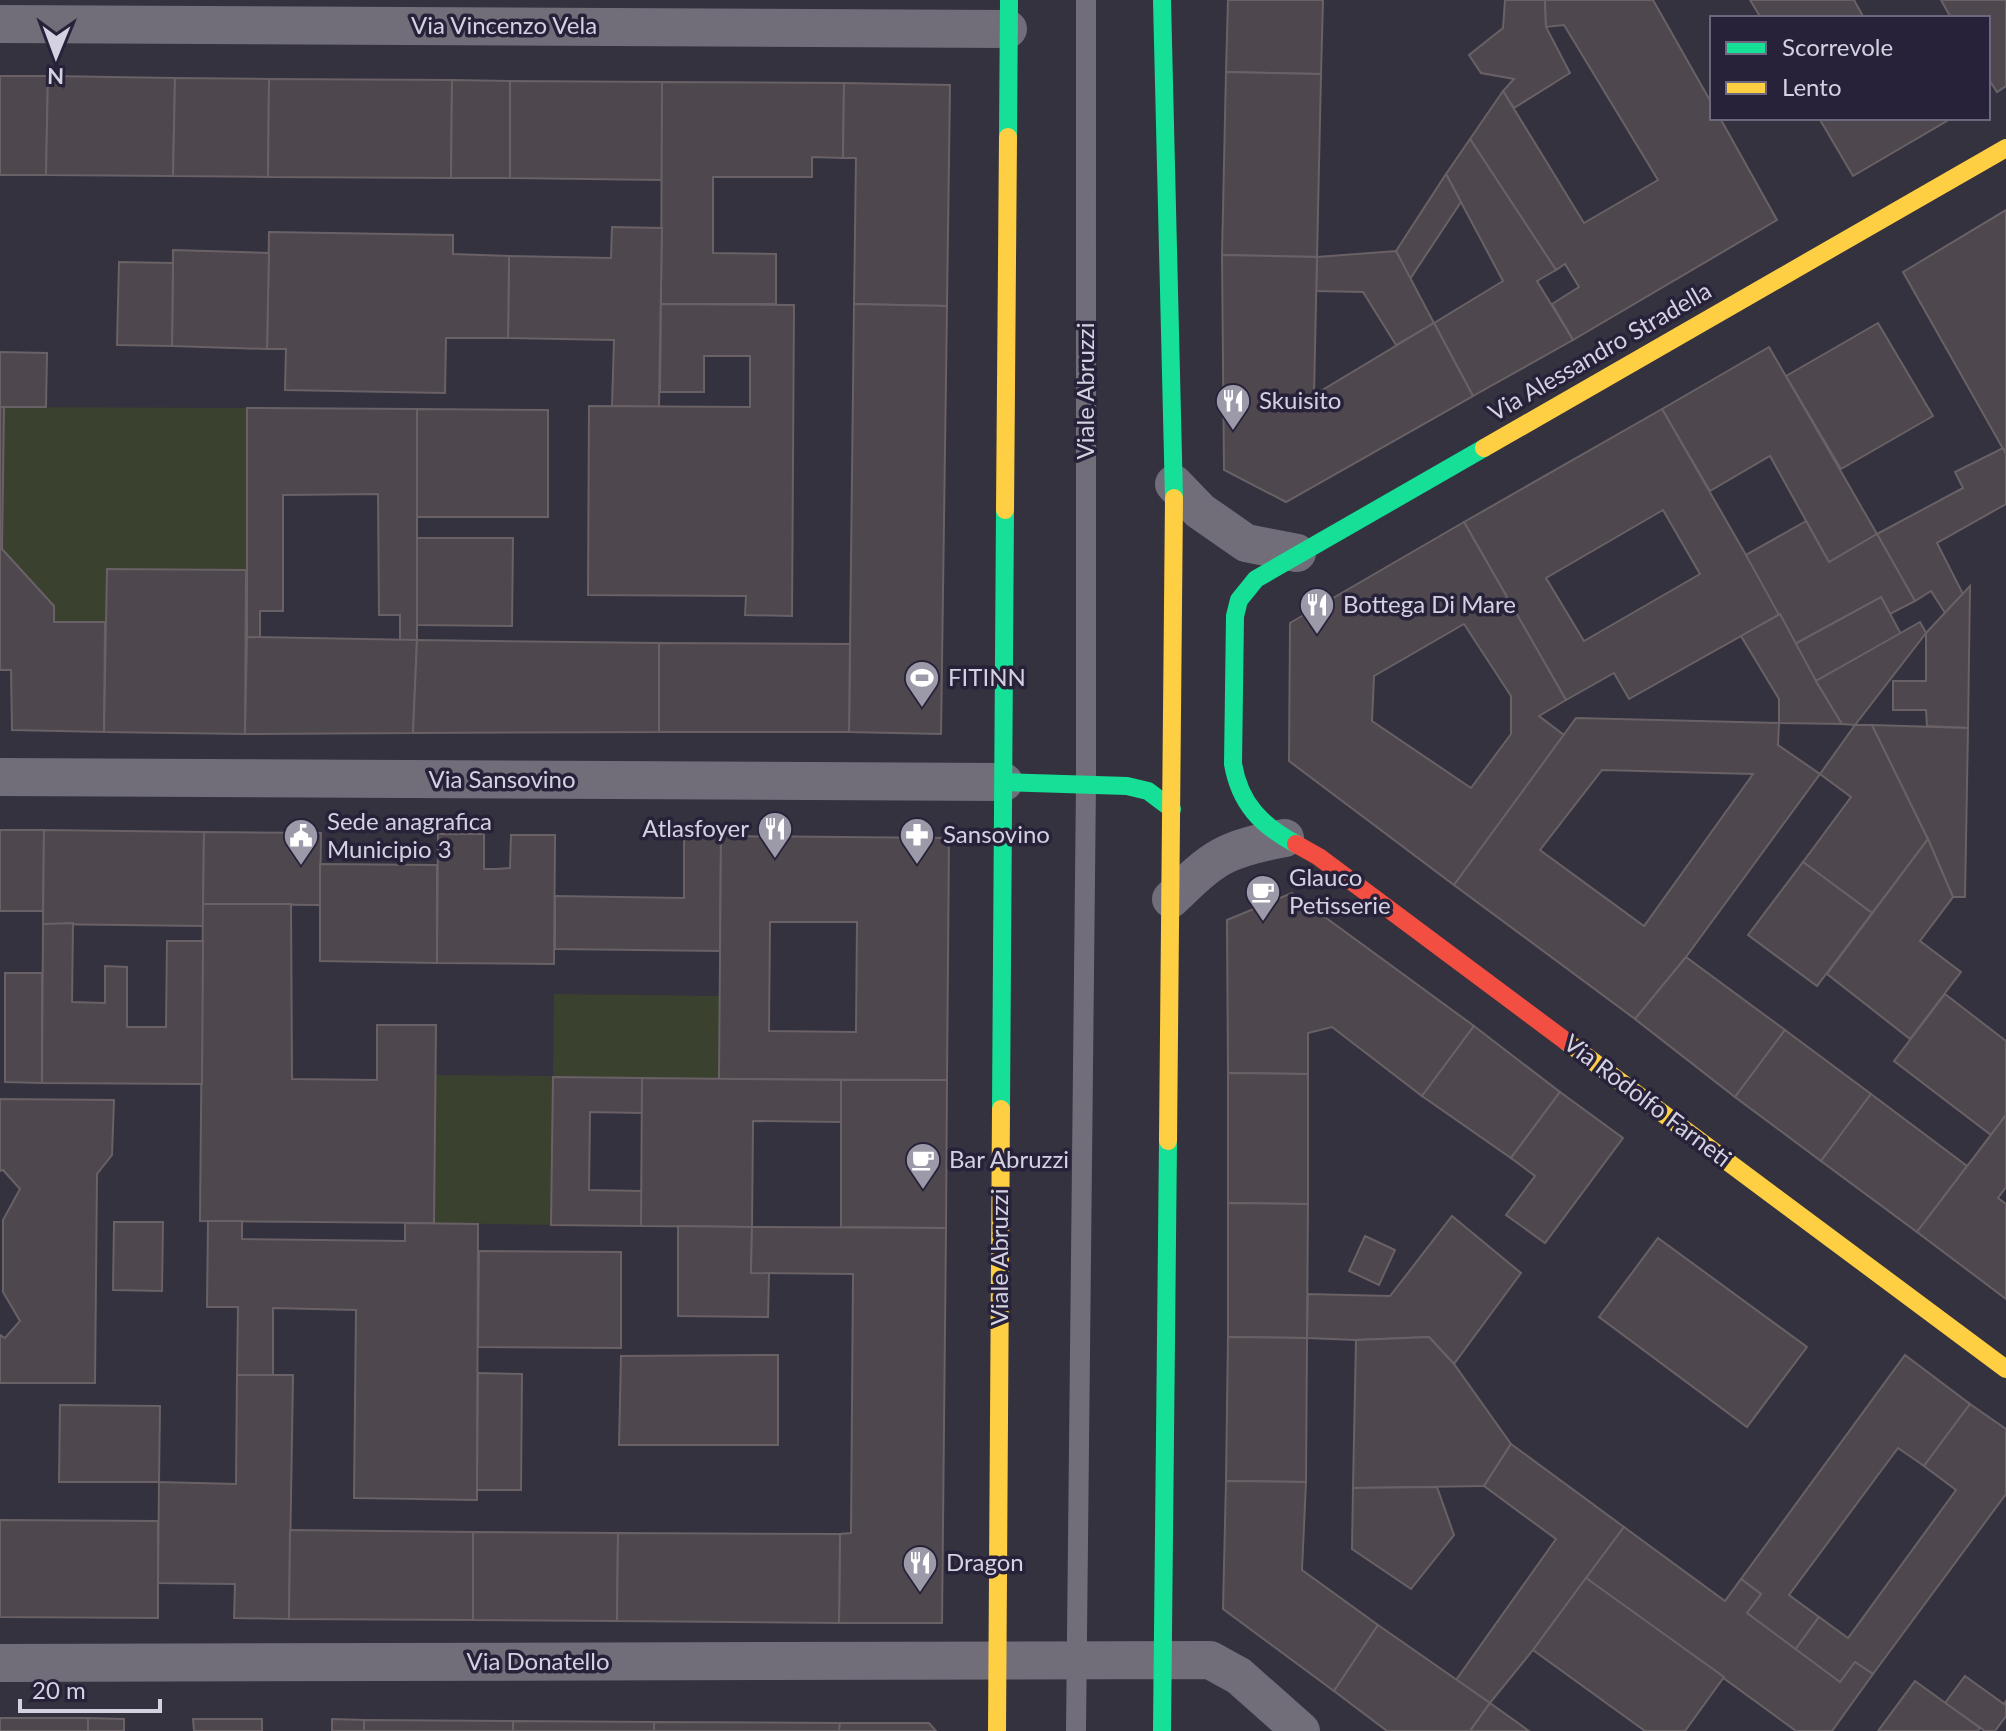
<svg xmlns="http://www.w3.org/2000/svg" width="2006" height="1731" viewBox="0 0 2006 1731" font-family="Lato,sans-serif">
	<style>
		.green { fill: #3a412f }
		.building { fill: #4e474d; stroke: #696166; stroke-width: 2; fill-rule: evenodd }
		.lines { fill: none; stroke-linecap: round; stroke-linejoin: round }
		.lane { stroke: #716e7a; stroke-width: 20 }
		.street { stroke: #716e7a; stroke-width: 38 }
		.fast { stroke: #16e098; stroke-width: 18 }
		.slow { stroke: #ffcf43; stroke-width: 18 }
		.jam { stroke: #f24e42; stroke-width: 18 }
		.labels { text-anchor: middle; stroke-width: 7; stroke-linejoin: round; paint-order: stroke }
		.street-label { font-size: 24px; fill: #d4d1e1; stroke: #27223a }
		.poi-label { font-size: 24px; fill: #d4d1e1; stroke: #27223a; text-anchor: start }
	</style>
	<rect width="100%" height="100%" fill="#34323e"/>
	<!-- green -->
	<g class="green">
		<polygon points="4,407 247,408 246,570 107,569 105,622 54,622 54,606 2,549"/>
		<polygon points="554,994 720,996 719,1079 553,1077 551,1225 434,1223 436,1075 553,1076"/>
	</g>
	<!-- building -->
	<g class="building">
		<polygon points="1228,0 1323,0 1321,74 1226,72"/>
		<polygon points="1505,0 1545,0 1546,27 1570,73 1514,108 1503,91 1514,79 1481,73 1469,55 1503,28"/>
		<polygon points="1545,0 1653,0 1712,104 1712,118 1720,118 1777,220 1573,340 1552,304 1579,287 1565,264 1556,270 1470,139 1503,91 1584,223 1658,180 1564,25 1546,27"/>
		<polygon points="1750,0 1854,0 1864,18 1761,18"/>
		<polygon points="1941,0 2006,0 2006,86 1997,92 1988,78 1988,18 1951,18"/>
		<polygon points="1226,72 1321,74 1317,257 1222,255"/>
		<polygon points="0,76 48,76 46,175 0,175"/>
		<polygon points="48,76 175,78 173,176 46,175"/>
		<polygon points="175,78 269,79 268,177 173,176"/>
		<polygon points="269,79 452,80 451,178 268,177"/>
		<polygon points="452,80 510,81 510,178 451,178"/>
		<polygon points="510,81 662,82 662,180 510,178"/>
		<polygon points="662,82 844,83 843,158 812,157 812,177 713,177 713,253 776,254 776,304 661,304"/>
		<polygon points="844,83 950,85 947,306 854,304 856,158 843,158"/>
		<polygon points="1819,118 1952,118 1853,176"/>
		<polygon points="1470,139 1556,270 1537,281 1573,340 1473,396 1434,323 1503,281 1446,174"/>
		<polygon points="1446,174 1461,202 1410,279 1396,251"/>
		<polygon points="2006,210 2006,454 1903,272"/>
		<polygon points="612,227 662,228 659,407 612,406 614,340 508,338 509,256 611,258"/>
		<polygon points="269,232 453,235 453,254 509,256 508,338 446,338 445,393 285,390 286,349 267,349"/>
		<polygon points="173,250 269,253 267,349 172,346"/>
		<polygon points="1396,251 1434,323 1396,345 1363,292 1316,291 1317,257"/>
		<polygon points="1222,255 1317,257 1314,395 1434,323 1473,396 1286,502 1224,470"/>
		<polygon points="119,262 173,263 172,346 117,345"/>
		<polygon points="661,304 794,305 792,616 745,615 746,596 588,595 589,406 750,407 750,356 704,356 704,392 660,392"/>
		<polygon points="854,304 947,306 941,734 849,732"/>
		<polygon points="1878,323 1933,416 1841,469 1786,376"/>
		<polygon points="1769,347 1877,534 1829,562 1770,456 1710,491 1662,409"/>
		<polygon points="0,352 47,353 46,407 0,407"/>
		<polygon points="0,407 4,407 2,549 54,606 54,622 105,622 104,732 12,730 11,670 0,670"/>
		<polygon points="247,408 417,409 417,640 400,640 400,615 379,615 378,494 283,495 283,611 260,611 260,638 247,637"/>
		<polygon points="417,409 548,410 548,517 417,517"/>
		<path d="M1662 409 1780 614 1629 699 1614 673 1566 700 1464 522ZM1663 510 1700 574 1584 641 1546 578Z"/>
		<polygon points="2003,448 2006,454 2006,504 1937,543 1963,594 1945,613 1931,591 1915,601 1877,534 1963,488 1955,472"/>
		<polygon points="1806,521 1829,562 1877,534 1915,601 1890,614 1881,597 1795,644 1746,555"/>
		<path d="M1464 522 1566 700 1539 716 1564 735 1454 885 1289 761 1290 623ZM1464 624 1511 696V734L1471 788 1372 721 1374 676Z"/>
		<polygon points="417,538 513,538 512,626 417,625"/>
		<polygon points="107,569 246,570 245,734 104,732"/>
		<polygon points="1970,586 1968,728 1927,726 1926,710 1893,710 1893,681 1926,681 1926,633"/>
		<polygon points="1881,597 1901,634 1816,681 1795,644"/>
		<polygon points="1780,614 1816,681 1842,724 1779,723 1779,699 1741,636"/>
		<polygon points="1920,622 1926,633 1855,725 1842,724 1816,681"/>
		<polygon points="247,637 417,640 413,733 245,734"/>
		<polygon points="417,640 659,643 659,732 413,733"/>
		<polygon points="659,643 850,644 849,732 659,732"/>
		<path d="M1576 718 1779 723 1778 745 1820 774 1686 957 1635 1019 1454 885ZM1602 770 1753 774 1644 926 1540 850Z"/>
		<polygon points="1855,725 1872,725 1928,839 1872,913 1803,862 1851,797 1820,774"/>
		<polygon points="1872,725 1968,728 1965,897 1953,897 1928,839"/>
		<polygon points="0,830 44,830 43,911 0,911"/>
		<polygon points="44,830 204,832 203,926 43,924"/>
		<polygon points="204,832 321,833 320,905 203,904"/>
		<polygon points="438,834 484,834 484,869 496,869 510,868 511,835 555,835 554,964 437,963"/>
		<polygon points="684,835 721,836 720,951 555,949 555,896 684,898"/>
		<path d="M721 836 949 838 947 1080 719 1079ZM770 922H857L856 1032 769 1031Z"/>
		<polygon points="1928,839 1953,897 1920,941 1961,972 1910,1039 1827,974"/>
		<polygon points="1803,862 1872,913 1817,986 1748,935"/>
		<polygon points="320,864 437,865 437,963 320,961"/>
		<polygon points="1292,893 1474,1026 1422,1096 1332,1027 1308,1033 1308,1074 1228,1073 1227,920"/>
		<polygon points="203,904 291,904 292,1079 377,1080 377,1025 436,1025 434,1223 200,1221"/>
		<polygon points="73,923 72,1002 105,1003 105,966 127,967 127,1027 166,1027 167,941 203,941 202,1084 42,1083 43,924"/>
		<polygon points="1686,957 1785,1030 1735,1097 1635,1019"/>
		<polygon points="5,973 42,973 42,1083 5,1082"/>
		<polygon points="1945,994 2006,1041 2006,1115 1991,1135 1894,1061"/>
		<polygon points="1474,1026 1560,1092 1511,1158 1422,1096"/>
		<polygon points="1785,1030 1871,1094 1821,1161 1735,1097"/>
		<polygon points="1228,1073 1308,1074 1308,1204 1228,1203"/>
		<polygon points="553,1077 642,1078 643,1113 590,1112 589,1190 642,1191 641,1226 551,1225"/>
		<polygon points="642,1078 841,1080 841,1122 753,1121 752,1227 641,1226"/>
		<polygon points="841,1080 947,1080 946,1228 841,1227"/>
		<polygon points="1560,1092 1623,1138 1545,1243 1506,1215 1535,1176 1511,1158"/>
		<polygon points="1871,1094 1967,1166 1917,1232 1821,1161"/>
		<polygon points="0,1099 114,1100 112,1155 97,1174 95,1383 0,1383 0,1335 5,1338 20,1321 3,1292 3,1220 20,1189 3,1170 0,1171"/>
		<polygon points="2006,1115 2006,1187 1998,1198 2006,1204 2006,1299 1917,1232"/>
		<polygon points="1228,1203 1308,1204 1307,1338 1228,1337"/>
		<polygon points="1452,1216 1521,1273 1454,1364 1429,1337 1356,1340 1307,1338 1308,1294 1390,1296"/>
		<polygon points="208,1221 242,1221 242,1239 405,1241 405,1223 478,1224 477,1500 354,1498 356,1310 273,1308 273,1375 237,1375 238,1307 207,1307"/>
		<polygon points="114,1222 163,1222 162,1291 113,1290"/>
		<polygon points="678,1226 752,1227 751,1273 769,1273 768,1317 678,1316"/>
		<polygon points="752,1227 946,1228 942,1623 839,1623 840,1534 851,1533 853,1274 751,1273"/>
		<polygon points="1365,1236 1395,1250 1379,1285 1349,1271"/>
		<polygon points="1658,1238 1807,1347 1747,1427 1599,1317"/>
		<polygon points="479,1251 621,1252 621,1348 478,1347"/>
		<polygon points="1228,1337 1307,1338 1306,1482 1226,1481"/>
		<polygon points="1429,1337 1454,1364 1511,1444 1484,1486 1353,1488 1356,1340"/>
		<polygon points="778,1355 778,1445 619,1445 621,1356"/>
		<polygon points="1905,1355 1970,1404 1924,1466 1898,1448 1789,1595 1819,1617 1795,1650 1747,1613 1761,1594 1741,1579"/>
		<polygon points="478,1373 522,1374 521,1490 477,1490"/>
		<polygon points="237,1375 293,1375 289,1619 234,1618 235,1584 158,1583 159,1482 236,1484"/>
		<polygon points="1970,1404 2006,1429 2006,1494 1873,1674 1855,1662 1840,1682 1795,1650 1819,1617 1848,1638 1956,1490 1924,1466"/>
		<polygon points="60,1405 160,1406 159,1482 59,1482"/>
		<polygon points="1511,1444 1624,1527 1533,1650 1490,1703 1456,1680 1556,1539 1484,1486"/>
		<polygon points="1226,1481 1306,1482 1302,1570 1378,1625 1334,1691 1223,1609"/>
		<polygon points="1437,1487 1454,1535 1411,1589 1352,1549 1353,1488"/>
		<polygon points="0,1520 158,1521 158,1618 0,1617"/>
		<polygon points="1624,1527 1725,1601 1741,1579 1761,1594 1747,1613 1840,1682 1855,1662 1873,1674 1832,1731 1796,1731 1586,1578"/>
		<polygon points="290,1530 473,1532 473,1620 289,1619"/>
		<polygon points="473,1532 618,1533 617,1621 473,1620"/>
		<polygon points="618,1533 840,1534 839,1623 617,1621"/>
		<polygon points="1586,1578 1724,1677 1685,1731 1645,1731 1533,1650"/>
		<polygon points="1378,1625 1490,1703 1470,1731 1387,1731 1334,1691"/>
		<polygon points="1965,1676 2004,1704 2006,1701 2006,1716 1995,1731 1985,1731 1945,1703"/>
		<polygon points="1915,1681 1980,1728 1978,1731 1878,1731"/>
		<polygon points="1490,1703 1529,1731 1470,1731"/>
		<rect x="0" y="1718" width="88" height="13"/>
		<polygon points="88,1718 124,1719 124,1731 88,1731"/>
		<polygon points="193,1719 262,1719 262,1731 194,1731"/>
		<polygon points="332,1719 364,1720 364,1731 332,1731"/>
		<polygon points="364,1720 513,1721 513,1731 364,1731"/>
		<polygon points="513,1721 654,1722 654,1731 513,1731"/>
		<polygon points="654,1722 840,1723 839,1731 654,1731"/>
		<polygon points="840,1723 929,1723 936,1731 839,1731"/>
	</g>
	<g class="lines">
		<!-- lane -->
		<polyline class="lane" points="1076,1731 1086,783 1086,0"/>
		<!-- street -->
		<g class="street">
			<polyline points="0,24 1008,29"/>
			<polyline points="1174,484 1200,511 1246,543 1297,553"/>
			<polyline points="0,777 1004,782"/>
			<path d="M1171 899C1214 857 1224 849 1285 838"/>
			<polyline points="0,1663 1210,1660 1239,1676 1301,1731"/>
		</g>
		<!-- fast -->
		<g class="fast">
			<polyline points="1162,0 1174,498"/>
			<polyline points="1008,137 1009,0"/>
			<polyline points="1004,782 1127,786 1148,791 1172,809"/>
			<path d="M1296 844C1261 825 1240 804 1233 764L1235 616 1239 600 1256 579 1484 448"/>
			<polyline points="1001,1109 1005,510"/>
			<polyline points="1162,1731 1168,1141"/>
		</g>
		<!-- slow -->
		<g class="slow">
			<polyline points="1484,448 2006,148"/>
			<polyline points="1005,510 1008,137"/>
			<polyline points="1567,1042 2006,1369"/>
			<polyline points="1168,1141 1174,498"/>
			<polyline points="997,1731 1001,1109"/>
		</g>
		<!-- jam -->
		<polyline class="jam" points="1296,844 1319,857 1567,1042"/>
	</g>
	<!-- icons -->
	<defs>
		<symbol id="restaurant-pin" viewBox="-11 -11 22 30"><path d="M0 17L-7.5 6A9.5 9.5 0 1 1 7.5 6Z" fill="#9c99a8" stroke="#27223a"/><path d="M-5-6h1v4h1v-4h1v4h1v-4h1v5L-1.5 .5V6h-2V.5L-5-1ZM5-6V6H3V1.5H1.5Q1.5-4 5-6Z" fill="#fff"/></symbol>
		<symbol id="stadium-pin" viewBox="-11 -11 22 30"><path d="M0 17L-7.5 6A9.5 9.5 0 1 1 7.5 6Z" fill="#9c99a8" stroke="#27223a"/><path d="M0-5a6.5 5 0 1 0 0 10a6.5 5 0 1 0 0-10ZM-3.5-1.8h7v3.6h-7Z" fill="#fff"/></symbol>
		<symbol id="pharmacy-pin" viewBox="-11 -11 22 30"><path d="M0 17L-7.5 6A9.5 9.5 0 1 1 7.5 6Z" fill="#9c99a8" stroke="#27223a"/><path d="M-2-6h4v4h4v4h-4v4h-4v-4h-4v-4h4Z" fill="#fff"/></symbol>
		<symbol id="civic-pin" viewBox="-11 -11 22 30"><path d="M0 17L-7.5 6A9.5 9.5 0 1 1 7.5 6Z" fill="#9c99a8" stroke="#27223a"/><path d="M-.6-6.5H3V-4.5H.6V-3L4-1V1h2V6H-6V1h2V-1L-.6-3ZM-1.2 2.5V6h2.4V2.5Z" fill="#fff"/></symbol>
		<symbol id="cafe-pin" viewBox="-11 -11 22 30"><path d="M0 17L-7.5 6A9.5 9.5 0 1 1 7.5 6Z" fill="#9c99a8" stroke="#27223a"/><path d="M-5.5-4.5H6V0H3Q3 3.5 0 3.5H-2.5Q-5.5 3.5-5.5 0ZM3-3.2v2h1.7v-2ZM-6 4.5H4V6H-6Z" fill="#fff"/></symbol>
	</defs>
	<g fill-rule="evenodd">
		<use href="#restaurant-pin" x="1213" y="381" width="40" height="54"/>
		<use href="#restaurant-pin" x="1297" y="585" width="40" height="54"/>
		<use href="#stadium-pin" x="902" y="658" width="40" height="54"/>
		<use href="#restaurant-pin" x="755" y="809" width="40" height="54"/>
		<use href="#pharmacy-pin" x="897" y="815" width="40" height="54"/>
		<use href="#civic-pin" x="281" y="816" width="40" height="54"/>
		<use href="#cafe-pin" x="1243" y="872" width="40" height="54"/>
		<use href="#cafe-pin" x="903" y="1140" width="40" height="54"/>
		<use href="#restaurant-pin" x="900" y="1543" width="40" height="54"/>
	</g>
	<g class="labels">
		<!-- street labels -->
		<g class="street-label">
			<text x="504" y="34">Via Vincenzo Vela</text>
			<text transform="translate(1600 352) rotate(-30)" y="8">Via Alessandro Stradella</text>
			<text transform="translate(1086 391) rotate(-90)" y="8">Viale Abruzzi</text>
			<text x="502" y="788">Via Sansovino</text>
			<text transform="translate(1647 1101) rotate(37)" y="8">Via Rodolfo Farneti</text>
			<text transform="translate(1000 1257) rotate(-90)" y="8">Viale Abruzzi</text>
			<text x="538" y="1670">Via Donatello</text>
		</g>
		<!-- poi labels -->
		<g class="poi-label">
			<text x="1259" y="409">Skuisito</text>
			<text x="1343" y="613">Bottega Di Mare</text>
			<text x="948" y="686">FITINN</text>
			<text x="327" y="830">Sede anagrafica<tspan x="327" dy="28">Municipio 3</tspan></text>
			<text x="749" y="837" text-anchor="end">Atlasfoyer</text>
			<text x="943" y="843">Sansovino</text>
			<text x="1289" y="886">Glauco<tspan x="1289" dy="28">Petisserie</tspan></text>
			<text x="949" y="1168">Bar Abruzzi</text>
			<text x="946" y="1571">Dragon</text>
		</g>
	</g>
	<!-- legend -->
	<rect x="1710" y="16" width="280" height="104" fill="#27223a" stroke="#6c687d" stroke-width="2"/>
	<rect x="1726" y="42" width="40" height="12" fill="#16e098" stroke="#6c687d" stroke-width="2"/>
	<text x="1782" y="56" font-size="24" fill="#d4d1e1">Scorrevole</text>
	<rect x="1726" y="82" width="40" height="12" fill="#ffcf43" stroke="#6c687d" stroke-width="2"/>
	<text x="1782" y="96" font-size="24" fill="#d4d1e1">Lento</text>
	<!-- north arrow -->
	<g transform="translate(56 56) rotate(181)" stroke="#27223a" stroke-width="6" paint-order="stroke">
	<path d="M0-6L14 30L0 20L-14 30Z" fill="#d4d1e1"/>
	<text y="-12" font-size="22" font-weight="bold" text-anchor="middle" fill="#d4d1e1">N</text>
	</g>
	<!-- scale -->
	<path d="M20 1699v12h140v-12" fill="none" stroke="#d4d1e1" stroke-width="4"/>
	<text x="32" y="1699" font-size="24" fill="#d4d1e1" stroke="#27223a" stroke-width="6" paint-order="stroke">20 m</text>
</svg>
